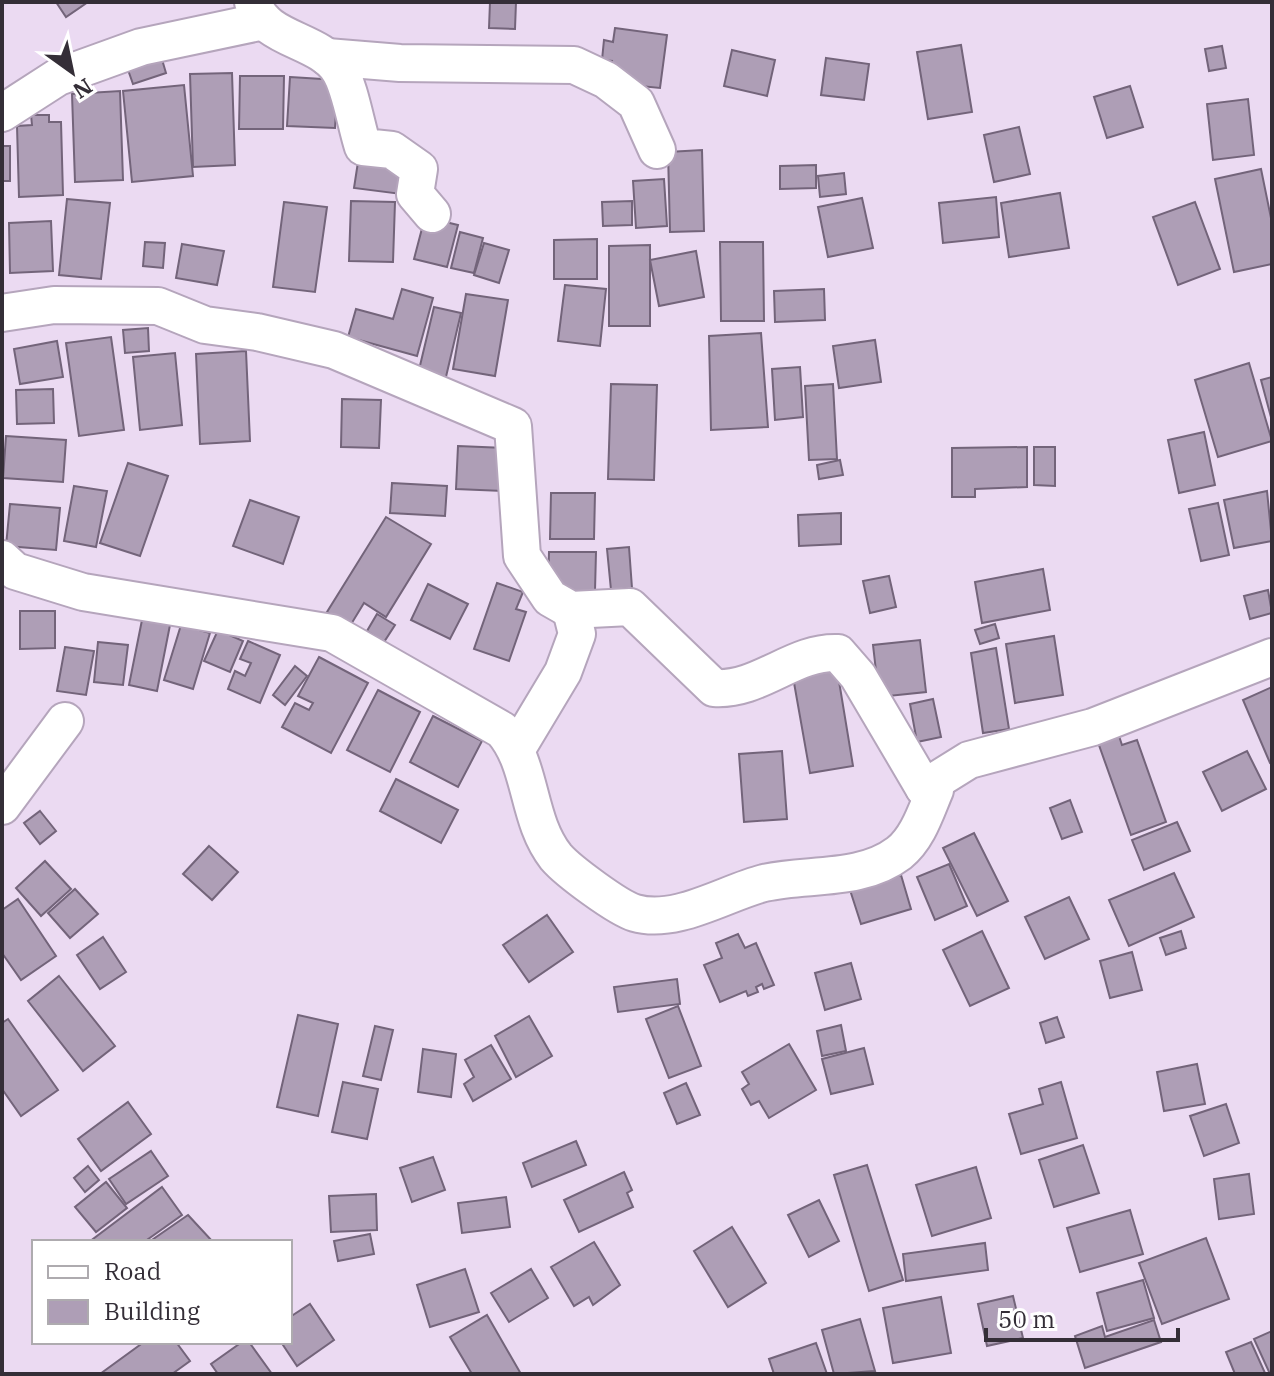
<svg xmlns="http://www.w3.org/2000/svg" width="1274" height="1376" viewBox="0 0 1274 1376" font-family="'IBM Plex Serif',serif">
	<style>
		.building { fill: #ae9eb6; stroke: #73647a; stroke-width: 2 }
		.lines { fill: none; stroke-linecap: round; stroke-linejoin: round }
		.minor-casing { stroke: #b5a5bc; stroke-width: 40 }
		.minor { stroke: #fff; stroke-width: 36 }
	</style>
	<rect width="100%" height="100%" fill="#ebdaf2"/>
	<!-- building -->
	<g class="building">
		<polygon points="56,2 88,2 66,17"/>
		<polygon points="490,2 516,2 515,29 489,28"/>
		<polygon points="615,28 667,35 660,88 610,83 612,61 602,60 604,40 613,42"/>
		<polygon points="961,45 972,112 928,119 917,52"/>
		<polygon points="1222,46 1226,68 1209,71 1205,49"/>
		<polygon points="732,50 775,60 767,96 724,86"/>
		<polygon points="161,56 166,73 133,84 127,67"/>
		<polygon points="826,58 869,64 864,100 821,95"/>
		<polygon points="232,73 235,165 193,167 190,74"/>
		<polygon points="240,76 284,76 283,129 239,129"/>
		<polygon points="290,77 338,80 335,128 287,126"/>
		<polygon points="184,85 193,176 132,182 123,91"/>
		<polygon points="1130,86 1143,127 1107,138 1094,97"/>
		<polygon points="120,91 123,180 75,182 72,94"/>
		<polygon points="1248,99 1254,155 1213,160 1207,104"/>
		<polygon points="31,115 49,115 49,122 61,122 63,195 19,197 17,126 32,125"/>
		<polygon points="1019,127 1030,174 994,182 984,135"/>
		<rect x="2" y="146" width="8" height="35"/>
		<polygon points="702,150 704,231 670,232 668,152"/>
		<polygon points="358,162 413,170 409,195 354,188"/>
		<polygon points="816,165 816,188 780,189 780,166"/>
		<polygon points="1261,169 1272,223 1272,264 1234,272 1215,179"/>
		<polygon points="844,173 846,194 820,197 818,176"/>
		<polygon points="664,179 667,226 636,228 633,181"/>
		<polygon points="1060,193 1069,248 1009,257 1001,203"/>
		<polygon points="996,197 999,237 943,243 939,203"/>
		<polygon points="862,198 873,248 828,257 818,207"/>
		<polygon points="67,199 110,203 101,279 59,275"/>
		<polygon points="351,201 395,202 393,262 349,261"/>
		<polygon points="632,201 632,225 603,226 602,202"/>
		<polygon points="284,202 327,207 315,292 273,287"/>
		<polygon points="1195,202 1220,269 1178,285 1153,217"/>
		<polygon points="425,217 458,225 447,267 414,259"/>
		<polygon points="51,221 53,271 10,273 9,223"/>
		<polygon points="460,232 483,238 474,273 451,268"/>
		<polygon points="597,239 597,279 554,279 554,240"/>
		<polygon points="145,242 165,243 163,268 143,266"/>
		<polygon points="720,242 763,242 764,321 721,321"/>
		<polygon points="484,243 509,250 499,283 474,275"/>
		<polygon points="182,244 224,251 217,285 176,278"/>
		<polygon points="650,245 650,326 609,326 609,246"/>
		<polygon points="696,251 704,297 659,306 650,260"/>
		<polygon points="565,285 606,289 600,346 558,341"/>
		<polygon points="402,289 433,298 417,356 348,337 356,309 393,319"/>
		<polygon points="824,289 825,320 775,322 774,291"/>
		<polygon points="466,294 508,300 495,376 453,369"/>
		<polygon points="434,307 461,313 445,381 418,374"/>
		<polygon points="148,328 149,351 125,353 123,330"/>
		<polygon points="761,333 768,427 711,430 709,336"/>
		<polygon points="111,337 124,430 79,436 66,343"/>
		<polygon points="875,340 881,382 839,388 833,346"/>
		<polygon points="57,341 63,377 20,384 14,349"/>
		<polygon points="246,351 250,441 200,444 196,354"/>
		<polygon points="175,353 182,425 140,430 133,357"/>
		<polygon points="1249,363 1272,441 1218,457 1195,380"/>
		<polygon points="800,367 803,417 775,420 772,369"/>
		<polygon points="1272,377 1272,421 1261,380"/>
		<polygon points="611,384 657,385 654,480 608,479"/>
		<polygon points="833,384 837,459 809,460 805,386"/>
		<polygon points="53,389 54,423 17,424 16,390"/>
		<polygon points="342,399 381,400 379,448 341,447"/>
		<polygon points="1204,432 1215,485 1179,493 1168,440"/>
		<polygon points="6,436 66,440 63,482 3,478"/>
		<polygon points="458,446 505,448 503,491 456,489"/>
		<polygon points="1027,447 1027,487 975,489 975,497 952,497 952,448"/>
		<polygon points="1034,447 1055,447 1055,486 1034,485"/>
		<polygon points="840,460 843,475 819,479 817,465"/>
		<polygon points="128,463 168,476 140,556 100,543"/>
		<polygon points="392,483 447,486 445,516 390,513"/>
		<polygon points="74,486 107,491 96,547 64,541"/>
		<polygon points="1267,491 1272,541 1234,548 1224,500"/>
		<polygon points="551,493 595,493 594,539 550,539"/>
		<polygon points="250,500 299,517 283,564 233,546"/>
		<polygon points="1218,503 1229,555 1201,561 1189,509"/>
		<polygon points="10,504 60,508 56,550 6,546"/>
		<polygon points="841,513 841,544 799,546 798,515"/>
		<polygon points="386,517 431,544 386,617 364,603 350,626 327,612"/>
		<polygon points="629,547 632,588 611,590 607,549"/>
		<polygon points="549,552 596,552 595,591 548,591"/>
		<polygon points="1043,569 1050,610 982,623 975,582"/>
		<polygon points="889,576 896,607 870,613 863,581"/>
		<polygon points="497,583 523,592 516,609 526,612 509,661 474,649"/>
		<polygon points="428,584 468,604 450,639 411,620"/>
		<polygon points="1268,590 1272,613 1250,619 1244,596"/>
		<polygon points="20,611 55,611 55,648 20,649"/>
		<polygon points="377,614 395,625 384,642 367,631"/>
		<polygon points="142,620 170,625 157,691 129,685"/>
		<polygon points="995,624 999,638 980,644 975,630"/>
		<polygon points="181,625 210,633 193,689 164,680"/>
		<polygon points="218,630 243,641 230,672 204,661"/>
		<polygon points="1054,636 1063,695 1015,703 1006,644"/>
		<polygon points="920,640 926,692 879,697 873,645"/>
		<polygon points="248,641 280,655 260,703 228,689 235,671 245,676 251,663 240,659"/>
		<polygon points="98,642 128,645 123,685 94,682"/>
		<polygon points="65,647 94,651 86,695 57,691"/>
		<polygon points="996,648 1009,729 983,733 971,653"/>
		<polygon points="319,657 368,683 331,753 282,727 295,703 309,710 313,703 298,696"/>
		<polygon points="295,666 307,676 285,705 273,695"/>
		<polygon points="837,669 853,766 810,773 793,677"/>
		<polygon points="1272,687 1272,762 1270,763 1243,700"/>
		<polygon points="378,690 420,712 390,772 347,750"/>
		<polygon points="933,699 941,737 917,742 910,704"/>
		<polygon points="433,716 482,741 458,787 410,762"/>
		<polygon points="1116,727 1122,745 1137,740 1166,822 1131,835 1095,734"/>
		<polygon points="782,751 787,819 744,822 739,754"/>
		<polygon points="1247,751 1266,789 1222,811 1203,772"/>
		<polygon points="396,779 458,810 441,843 380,811"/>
		<polygon points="1070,800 1082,832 1062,839 1050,808"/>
		<polygon points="40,811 56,831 40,844 24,823"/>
		<polygon points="1177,822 1190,851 1144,870 1132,840"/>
		<polygon points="974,833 1008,901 977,916 943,848"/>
		<polygon points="209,846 238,872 212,900 183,874"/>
		<polygon points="45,861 71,889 41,916 16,888"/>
		<polygon points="949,864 967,906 935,920 917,877"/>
		<polygon points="1174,873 1194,917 1129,946 1109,900"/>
		<polygon points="901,875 911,909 861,924 850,890"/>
		<polygon points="75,889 98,914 70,938 48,913"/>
		<polygon points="1069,897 1089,939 1045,959 1025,917"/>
		<polygon points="18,899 56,956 21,980 2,953 2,910"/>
		<polygon points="547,915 573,952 529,982 503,945"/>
		<polygon points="982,931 1009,988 970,1006 943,950"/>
		<polygon points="1181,931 1186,948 1166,955 1160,938"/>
		<polygon points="738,934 745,948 756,943 774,985 764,989 762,984 756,987 758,992 748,996 746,991 720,1002 704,965 722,958 716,943"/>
		<polygon points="103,937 126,972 100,989 77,955"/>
		<polygon points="1132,952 1142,990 1110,998 1100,961"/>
		<polygon points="851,963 861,999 825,1010 815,973"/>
		<polygon points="59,976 115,1046 83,1071 28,1001"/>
		<polygon points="677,979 680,1004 618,1012 614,987"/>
		<polygon points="678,1006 701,1066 669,1078 646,1019"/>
		<polygon points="298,1015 338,1024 318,1116 277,1107"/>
		<polygon points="529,1016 552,1056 516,1077 495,1036"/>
		<polygon points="1057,1017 1064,1037 1046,1043 1040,1023"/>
		<polygon points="8,1019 58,1090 21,1116 2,1089 2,1023"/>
		<polygon points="841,1025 846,1051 822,1056 817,1031"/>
		<polygon points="375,1026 393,1030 381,1080 363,1076"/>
		<polygon points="789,1044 816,1090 769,1118 759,1101 751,1105 742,1089 749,1084 742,1072"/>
		<polygon points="491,1045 511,1079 473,1101 464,1084 474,1077 465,1060"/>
		<polygon points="864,1048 873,1084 831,1094 822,1059"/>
		<polygon points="423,1049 456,1054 451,1097 418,1092"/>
		<polygon points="1197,1064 1205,1104 1164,1111 1157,1072"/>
		<polygon points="343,1082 378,1089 367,1139 332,1132"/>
		<polygon points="1061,1082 1077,1138 1021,1154 1009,1114 1043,1104 1039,1089"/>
		<polygon points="686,1083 700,1115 677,1124 664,1093"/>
		<polygon points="128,1102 151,1134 101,1171 78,1139"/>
		<polygon points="1226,1104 1239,1143 1204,1156 1190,1116"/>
		<polygon points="576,1141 586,1165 532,1187 523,1163"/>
		<polygon points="1083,1145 1099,1193 1054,1207 1039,1160"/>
		<polygon points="151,1151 168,1176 126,1204 109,1179"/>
		<polygon points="433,1157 445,1190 412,1202 400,1168"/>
		<polygon points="867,1165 903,1280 869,1291 834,1175"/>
		<polygon points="88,1166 99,1180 85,1192 74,1178"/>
		<polygon points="976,1167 991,1218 932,1236 916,1185"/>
		<polygon points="624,1172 632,1190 627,1193 633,1207 579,1232 564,1200"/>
		<polygon points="1249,1174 1254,1214 1219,1219 1214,1179"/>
		<polygon points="106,1182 127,1208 96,1232 75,1207"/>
		<polygon points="162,1187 182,1215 144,1242 89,1242"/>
		<polygon points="376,1194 377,1230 331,1232 329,1196"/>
		<polygon points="506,1197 510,1227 462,1233 458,1203"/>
		<polygon points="819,1200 839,1241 809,1257 788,1215"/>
		<polygon points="1130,1210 1143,1254 1080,1272 1067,1228"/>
		<polygon points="188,1215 213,1242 149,1242"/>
		<polygon points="732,1227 766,1283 728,1307 694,1251"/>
		<polygon points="370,1234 374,1254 338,1261 334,1241"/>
		<polygon points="1206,1238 1229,1299 1162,1324 1139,1263"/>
		<polygon points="594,1242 620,1285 593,1305 589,1297 574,1306 551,1267"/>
		<polygon points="985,1243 988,1270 906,1281 903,1254"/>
		<polygon points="465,1269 479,1312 430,1327 417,1285"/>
		<polygon points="531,1269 548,1298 509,1322 491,1293"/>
		<polygon points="1143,1280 1154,1318 1107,1331 1097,1293"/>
		<polygon points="1013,1296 1023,1338 987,1346 978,1304"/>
		<polygon points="941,1297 951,1353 893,1363 883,1308"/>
		<polygon points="310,1304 334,1340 297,1366 281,1342 290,1342 290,1317"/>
		<polygon points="487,1315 521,1374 472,1374 450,1337"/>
		<polygon points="860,1319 875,1371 834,1374 822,1330"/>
		<polygon points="1154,1320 1161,1342 1085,1368 1075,1336 1102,1326 1105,1337"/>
		<polygon points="1272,1331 1272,1374 1270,1374 1254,1339"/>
		<polygon points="144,1342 176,1342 190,1361 172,1374 100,1374"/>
		<polygon points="242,1342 249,1342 272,1374 218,1374 211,1364"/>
		<polygon points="1251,1342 1265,1373 1235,1374 1226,1352"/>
		<polygon points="816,1343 827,1374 774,1374 769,1359"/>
	</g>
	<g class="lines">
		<defs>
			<g id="minor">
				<path d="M253 2C264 41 318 38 339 70 350 86 356 126 363 147L392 150 419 169 415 194 432 214"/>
				<polyline points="327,57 400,63 574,65 606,80 636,103 657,150"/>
				<polyline points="2,113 58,77 141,47 264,21"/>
				<path d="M2 313 54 305 158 306 205 325 257 332 334 350 513 426 522 556 550 598 571 610 630 607 714 688C760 691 793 651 838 653L858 676 924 788 935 790C926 811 918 838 899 853 861 882 807 873 764 883 725 893 676 925 635 913 618 908 568 871 556 857 526 819 533 765 502 730L332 633 83 592 15 571 2 559"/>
				<polyline points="518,747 563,672 577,634 571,610"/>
				<polyline points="924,788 969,760 1093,727 1272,657"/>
				<polyline points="2,806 65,721"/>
			</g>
		</defs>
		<!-- minor casing -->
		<use href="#minor" class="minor-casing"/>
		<!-- minor -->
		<use href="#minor" class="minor"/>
	</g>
	<!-- border -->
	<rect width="1274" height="1376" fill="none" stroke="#342e37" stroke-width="8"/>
	<!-- legend -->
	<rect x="32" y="1240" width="260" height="104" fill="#ffffff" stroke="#aeabaf" stroke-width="2"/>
	<rect x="48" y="1266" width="40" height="12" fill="#ffffff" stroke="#aeabaf" stroke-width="2"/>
	<text x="104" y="1280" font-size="24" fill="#342e37">Road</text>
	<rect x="48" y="1300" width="40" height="24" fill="#ae9eb6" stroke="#aeabaf" stroke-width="2"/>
	<text x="104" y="1320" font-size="24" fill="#342e37">Building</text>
	<!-- north arrow -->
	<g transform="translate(72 72) rotate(147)" stroke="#ffffff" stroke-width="6" paint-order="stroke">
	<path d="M0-6L14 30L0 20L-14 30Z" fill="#342e37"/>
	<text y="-12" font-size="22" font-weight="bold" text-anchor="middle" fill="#342e37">N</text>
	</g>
	<!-- scale -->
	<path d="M986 1328v12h192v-12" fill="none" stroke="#342e37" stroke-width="4"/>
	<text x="998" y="1328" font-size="24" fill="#342e37" stroke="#ffffff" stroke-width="6" paint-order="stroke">50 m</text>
</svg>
